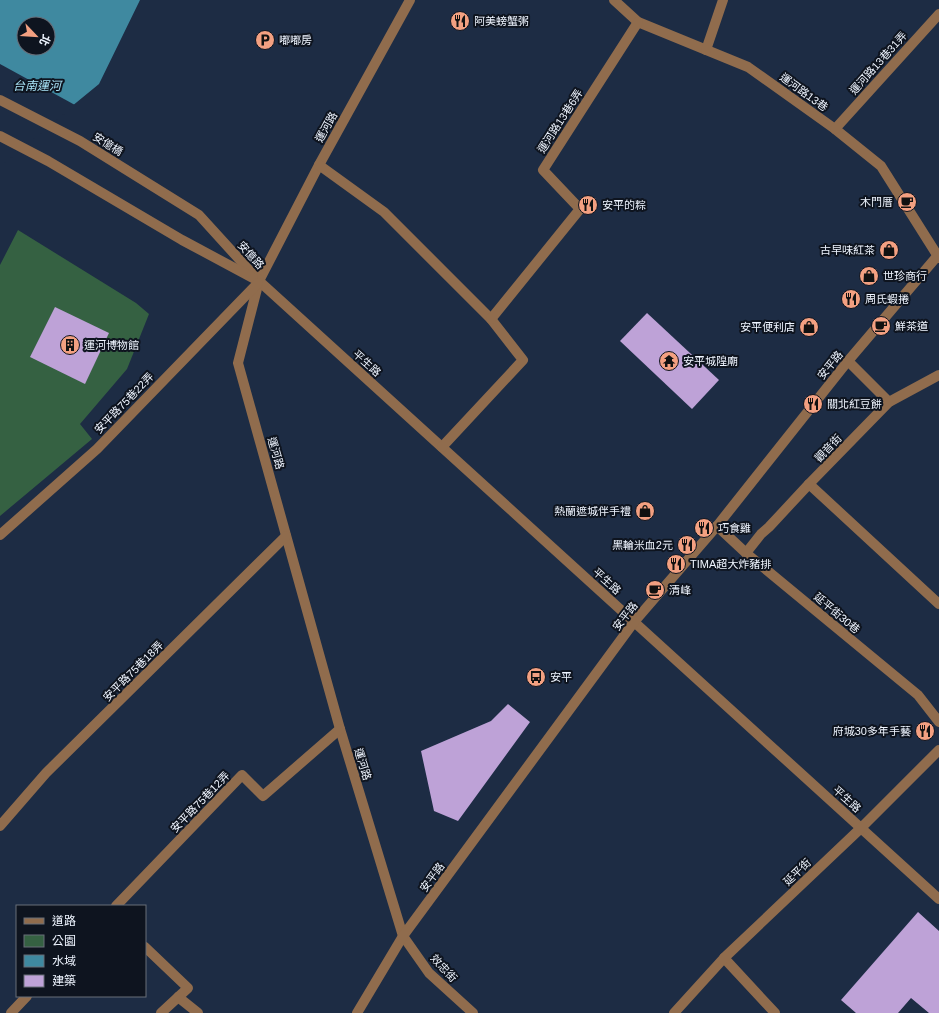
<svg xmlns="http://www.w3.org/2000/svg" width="939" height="1013" viewBox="0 0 939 1013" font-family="Helvetica,'Noto Sans TC',sans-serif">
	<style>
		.green { fill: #356142 }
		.water { fill: #3f89a0; fill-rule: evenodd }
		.pier { fill: #1d2c44 }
		.building { fill: #bea2d7 }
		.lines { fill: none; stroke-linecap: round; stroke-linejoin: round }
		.minor { stroke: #906c4d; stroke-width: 10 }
		.labels { text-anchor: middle; stroke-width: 4; stroke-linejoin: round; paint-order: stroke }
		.poi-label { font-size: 11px; fill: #eff5ff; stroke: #0e141f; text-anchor: start }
		.street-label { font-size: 11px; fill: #eff5ff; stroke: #0e141f }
		.water-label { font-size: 12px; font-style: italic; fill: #a9e4f8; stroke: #0e141f }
	</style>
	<rect width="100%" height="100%" fill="#1d2c44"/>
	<!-- green -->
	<polygon class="green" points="18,230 136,303 149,314 127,369 80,424 92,439 0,516 0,265"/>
	<!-- water -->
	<path class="water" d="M0 0H140L99 84 0 165ZM24 24H48V48H24Z"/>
	<!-- pier -->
	<polygon class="pier" points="0,64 75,105 0,167"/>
	<!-- building -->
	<g class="building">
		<polygon points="55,307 109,333 85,384 30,357"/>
		<polygon points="647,313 719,380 692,409 620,341"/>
		<polygon points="508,704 530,722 458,821 434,811 421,751 491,721"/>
		<polygon points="918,912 939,931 939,1013 929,1013 911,998 898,1013 856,1013 841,1000"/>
	</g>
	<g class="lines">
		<!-- minor -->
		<g class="minor">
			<polyline points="410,0 319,165 259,281 238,363 340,729 403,936 429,973 473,1013"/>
			<polyline points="614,0 638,22 748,67 835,129 881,166 939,258"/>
			<polyline points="706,50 723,0"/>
			<polyline points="0,100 80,141 199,215 259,281 939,899"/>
			<polyline points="835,129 939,14"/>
			<polyline points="0,136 48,161 182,240 253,278"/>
			<polyline points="319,165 384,212 491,319 523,360 442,447"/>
			<polyline points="491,319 580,209 543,170 638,22"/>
			<polyline points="848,361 889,402"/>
			<polyline points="809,484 939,604"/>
			<polyline points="717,526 746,553 918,695 939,722"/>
			<polyline points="0,535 97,449 258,283"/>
			<polyline points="746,553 761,534 769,527 809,484 889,402 939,375"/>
			<polyline points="0,826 46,773 286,536"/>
			<polyline points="116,906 242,775 263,796 340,729"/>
			<polyline points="145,947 188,988 161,1013"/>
			<polyline points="724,958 775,1013"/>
			<polyline points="178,997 198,1013"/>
			<polyline points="11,1013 27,996"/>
			<polyline points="357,1013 403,936 634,622 717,526 848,361 939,254"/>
			<polyline points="674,1013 724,958 861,828 939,750"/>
		</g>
	</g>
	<!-- icons -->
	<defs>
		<symbol id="restaurant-disc" viewBox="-11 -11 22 22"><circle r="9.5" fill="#f3a081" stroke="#0e141f"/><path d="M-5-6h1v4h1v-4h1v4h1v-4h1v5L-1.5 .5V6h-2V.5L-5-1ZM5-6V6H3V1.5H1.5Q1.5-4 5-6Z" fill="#111"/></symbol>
		<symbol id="parking-disc" viewBox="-11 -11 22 22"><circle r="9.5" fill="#f3a081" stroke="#0e141f"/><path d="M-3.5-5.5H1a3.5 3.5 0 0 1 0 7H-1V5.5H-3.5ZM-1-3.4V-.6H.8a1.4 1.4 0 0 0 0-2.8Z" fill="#111"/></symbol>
		<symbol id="cafe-disc" viewBox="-11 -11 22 22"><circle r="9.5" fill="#f3a081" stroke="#0e141f"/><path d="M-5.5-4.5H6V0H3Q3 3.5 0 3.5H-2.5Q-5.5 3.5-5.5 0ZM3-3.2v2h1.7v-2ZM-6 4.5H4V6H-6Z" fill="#111"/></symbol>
		<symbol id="shop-disc" viewBox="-11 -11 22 22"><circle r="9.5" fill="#f3a081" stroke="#0e141f"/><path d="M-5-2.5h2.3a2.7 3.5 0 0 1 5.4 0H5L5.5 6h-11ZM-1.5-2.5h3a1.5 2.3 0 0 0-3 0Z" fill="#111"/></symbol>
		<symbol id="building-disc" viewBox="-11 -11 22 22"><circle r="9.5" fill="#f3a081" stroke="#0e141f"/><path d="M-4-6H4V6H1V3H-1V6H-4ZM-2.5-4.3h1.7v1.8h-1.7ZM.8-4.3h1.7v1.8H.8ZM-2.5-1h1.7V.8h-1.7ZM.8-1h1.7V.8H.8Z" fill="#111"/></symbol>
		<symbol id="temple-disc" viewBox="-11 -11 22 22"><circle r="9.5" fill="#f3a081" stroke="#0e141f"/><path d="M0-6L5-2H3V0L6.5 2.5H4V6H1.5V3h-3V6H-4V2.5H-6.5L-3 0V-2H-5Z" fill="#111"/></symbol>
		<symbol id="bus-disc" viewBox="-11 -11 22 22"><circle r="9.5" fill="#f3a081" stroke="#0e141f"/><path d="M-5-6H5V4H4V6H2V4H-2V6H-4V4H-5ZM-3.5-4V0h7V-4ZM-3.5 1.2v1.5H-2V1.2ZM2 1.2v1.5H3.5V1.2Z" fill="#111"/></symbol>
	</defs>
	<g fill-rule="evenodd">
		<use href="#restaurant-disc" x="449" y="10" width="22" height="22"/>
		<use href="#parking-disc" x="254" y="29" width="22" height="22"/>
		<use href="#cafe-disc" x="896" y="191" width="22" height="22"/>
		<use href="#restaurant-disc" x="577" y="194" width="22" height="22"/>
		<use href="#shop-disc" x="878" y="239" width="22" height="22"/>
		<use href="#shop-disc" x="858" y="265" width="22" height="22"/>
		<use href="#restaurant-disc" x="840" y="288" width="22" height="22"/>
		<use href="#cafe-disc" x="870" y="315" width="22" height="22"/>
		<use href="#shop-disc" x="798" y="316" width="22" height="22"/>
		<use href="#building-disc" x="59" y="334" width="22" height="22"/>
		<use href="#temple-disc" x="658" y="350" width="22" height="22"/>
		<use href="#restaurant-disc" x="802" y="393" width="22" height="22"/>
		<use href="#shop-disc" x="634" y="500" width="22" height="22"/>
		<use href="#restaurant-disc" x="693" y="517" width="22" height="22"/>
		<use href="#restaurant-disc" x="676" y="534" width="22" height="22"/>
		<use href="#restaurant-disc" x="665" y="553" width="22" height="22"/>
		<use href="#cafe-disc" x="644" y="579" width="22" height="22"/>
		<use href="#bus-disc" x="525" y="666" width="22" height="22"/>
		<use href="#restaurant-disc" x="914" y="720" width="22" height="22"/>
	</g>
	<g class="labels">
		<!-- poi labels -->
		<g class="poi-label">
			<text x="474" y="25">阿美螃蟹粥</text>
			<text x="279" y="44">嘟嘟房</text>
			<text x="893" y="206" text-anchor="end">木門厝</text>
			<text x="602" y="209">安平的粽</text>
			<text x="875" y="254" text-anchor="end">古早味紅茶</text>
			<text x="883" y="280">世珍商行</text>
			<text x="865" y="303">周氏蝦捲</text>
			<text x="895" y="330">鮮茶道</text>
			<text x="795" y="331" text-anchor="end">安平便利店</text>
			<text x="84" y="349">運河博物館</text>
			<text x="683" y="365">安平城隍廟</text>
			<text x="827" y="408">關北紅豆餅</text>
			<text x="631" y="515" text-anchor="end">熱蘭遮城伴手禮</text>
			<text x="718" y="532">巧食雞</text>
			<text x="673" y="549" text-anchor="end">黑輪米血2元</text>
			<text x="690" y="568">TIMA超大炸豬排</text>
			<text x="669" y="594">清峰</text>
			<text x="550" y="681">安平</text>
			<text x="911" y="735" text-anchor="end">府城30多年手藝</text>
		</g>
		<!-- street labels -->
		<g class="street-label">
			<text transform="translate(878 63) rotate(-48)" y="4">運河路13巷31弄</text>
			<text transform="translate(804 92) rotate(36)" y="4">運河路13巷</text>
			<text transform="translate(560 121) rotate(-57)" y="4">運河路13巷6弄</text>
			<text transform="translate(326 127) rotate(-61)" y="4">運河路</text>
			<text transform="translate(108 144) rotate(32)" y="4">安億橋</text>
			<text transform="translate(251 255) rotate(48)" y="4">安億路</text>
			<text transform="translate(367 363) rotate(42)" y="4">平生路</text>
			<text transform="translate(830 365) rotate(-51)" y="4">安平路</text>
			<text transform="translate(124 403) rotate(-46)" y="4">安平路75巷22弄</text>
			<text transform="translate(828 448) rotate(-46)" y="4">觀音街</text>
			<text transform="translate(276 453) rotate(74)" y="4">運河路</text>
			<text transform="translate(607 581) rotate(42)" y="4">平生路</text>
			<text transform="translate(837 613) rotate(40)" y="4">延平街30巷</text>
			<text transform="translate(625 616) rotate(-52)" y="4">安平路</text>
			<text transform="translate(133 671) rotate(-45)" y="4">安平路75巷18弄</text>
			<text transform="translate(363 764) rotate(73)" y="4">運河路</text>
			<text transform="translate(847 799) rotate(42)" y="4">平生路</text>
			<text transform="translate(200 802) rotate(-46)" y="4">安平路75巷12弄</text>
			<text transform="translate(797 872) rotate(-44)" y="4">延平街</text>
			<text transform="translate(432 877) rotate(-54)" y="4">安平路</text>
			<text transform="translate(444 968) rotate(47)" y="4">效忠街</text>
		</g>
		<!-- water labels -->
		<g class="water-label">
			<text x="37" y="90">台南運河</text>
		</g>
	</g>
	<!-- legend -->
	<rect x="16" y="905" width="130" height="92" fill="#0e141f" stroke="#686e79"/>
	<rect x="24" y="918" width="20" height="6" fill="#906c4d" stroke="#686e79"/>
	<text x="52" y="925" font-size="12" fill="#eff5ff">道路</text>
	<rect x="24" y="935" width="20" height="12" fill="#356142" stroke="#686e79"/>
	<text x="52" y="945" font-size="12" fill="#eff5ff">公園</text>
	<rect x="24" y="955" width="20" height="12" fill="#3f89a0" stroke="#686e79"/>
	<text x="52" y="965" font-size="12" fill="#eff5ff">水域</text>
	<rect x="24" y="975" width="20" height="12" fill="#bea2d7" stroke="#686e79"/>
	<text x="52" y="985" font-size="12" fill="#eff5ff">建築</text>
	<!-- north arrow -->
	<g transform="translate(36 36) rotate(115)"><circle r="19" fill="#0e141f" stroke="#686e79"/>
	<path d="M0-3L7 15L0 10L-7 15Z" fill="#f3a081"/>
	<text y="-6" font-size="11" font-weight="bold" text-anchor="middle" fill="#eff5ff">北</text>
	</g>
</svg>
